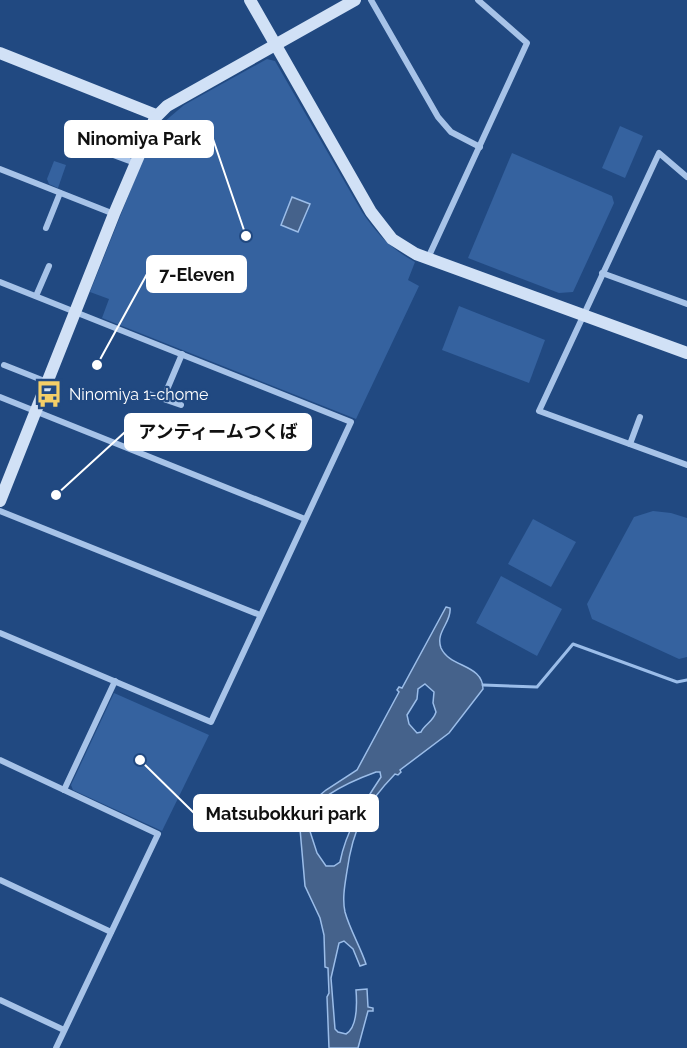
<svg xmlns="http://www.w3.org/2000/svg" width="687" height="1048" viewBox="0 0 687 1048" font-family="Raleway,'Noto Sans JP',sans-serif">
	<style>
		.green { fill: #35629f }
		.water { fill: #45628b; stroke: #9bbde9; stroke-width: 1.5; fill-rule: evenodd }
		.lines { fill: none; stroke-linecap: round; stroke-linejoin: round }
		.stream { stroke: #9bbde9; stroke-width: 3 }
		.street { stroke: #a7c3e8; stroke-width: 6 }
		.secondary { stroke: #d1e1f6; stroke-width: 12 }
		.labels { text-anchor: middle; stroke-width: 4.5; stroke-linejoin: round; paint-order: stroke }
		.poi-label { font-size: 16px; fill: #fff; stroke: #214981; text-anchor: start }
		.leader { fill: none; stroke: #fff; stroke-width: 2 }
		.callout-dot { fill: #fff; stroke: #214981; stroke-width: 2 }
		.callout { fill: #fff; stroke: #fff; stroke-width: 2 }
		.callout-label { font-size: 18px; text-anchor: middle; font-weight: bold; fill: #111 }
	</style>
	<rect width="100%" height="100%" fill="#214981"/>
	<!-- green -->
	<g class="green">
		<path d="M267 59 275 61 362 212C377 234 391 249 415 262L408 280 419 286 356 419 102 318 109 299 90 292 145 154 164 122 184 105Z"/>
		<polygon points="620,126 643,136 625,178 602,168"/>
		<polygon points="512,153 612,196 614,203 573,292 559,293 468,258"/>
		<polygon points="54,161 66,165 58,188 49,184 47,179"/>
		<polygon points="459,306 545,340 529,383 442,350"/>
		<polygon points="653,511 671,513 687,518 687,657 679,659 592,619 587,604 634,517"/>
		<polygon points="533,519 576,542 551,587 508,564"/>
		<polygon points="501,576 562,609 537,656 476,623"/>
		<polygon points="114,693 209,735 162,831 73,790 71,785"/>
	</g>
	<!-- water -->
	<g class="water">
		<polygon points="292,197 310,204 298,232 281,225"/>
		<path d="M446 607 450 608C452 622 435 632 441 648 450 668 483 664 483 689L449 733 400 770 401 772 398 775 395 774C365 805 353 828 347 871 345 884 342 899 345 912 350 930 360 946 366 964L360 966 353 949 344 941 339 943 331 978 335 1029 338 1032 346 1034C358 1027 357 1003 356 990L367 989 368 1007 373 1008V1011H368L358 1048H329L327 997 329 993 328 968 325 967 324 935 320 918 305 886 298 806 308 805 326 790 357 770 399 692 397 690 399 687 402 688ZM425 684 434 692 433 703 436 712C433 722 425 724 421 732L417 733 409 724 407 715 417 699 418 689ZM376 772H380L381 777C363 804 346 831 340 862L334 866H326L317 853 306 819C316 796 354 780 376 772Z"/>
	</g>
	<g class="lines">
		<!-- stream -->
		<polyline class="stream" points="483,685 537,687 573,644 677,682 687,680"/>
		<!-- street -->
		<g class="street">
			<polyline points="371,0 438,117 451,132 480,147"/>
			<polyline points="89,146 135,163"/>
			<polyline points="0,169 114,214"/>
			<polyline points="687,177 659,153 539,411 687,465"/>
			<polyline points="46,228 60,193"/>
			<polyline points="428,258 527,43 478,0"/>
			<polyline points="602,273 687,304"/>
			<polyline points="0,282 351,422 211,722 0,633"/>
			<polyline points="36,296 49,266"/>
			<polyline points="4,365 47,382"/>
			<polyline points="146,393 181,405"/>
			<polyline points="0,397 305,519"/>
			<polyline points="163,399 182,354"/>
			<polyline points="630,444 640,417"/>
			<polyline points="0,511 260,615"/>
			<polyline points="0,760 158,834 56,1048"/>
			<polyline points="64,790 115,681"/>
			<polyline points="0,880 111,932"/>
			<polyline points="0,1000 64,1030"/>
		</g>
		<!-- secondary -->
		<g class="secondary">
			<polyline points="250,0 371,212 392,239 416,254 687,353"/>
			<polyline points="0,53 156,115"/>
			<polyline points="0,501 114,214 155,118 167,106 355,0"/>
		</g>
	</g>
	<!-- icons -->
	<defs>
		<symbol id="bus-bare" viewBox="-9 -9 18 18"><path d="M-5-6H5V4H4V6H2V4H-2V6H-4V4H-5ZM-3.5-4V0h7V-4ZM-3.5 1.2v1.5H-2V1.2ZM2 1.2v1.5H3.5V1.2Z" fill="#f4cf68" stroke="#214981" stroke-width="2.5" paint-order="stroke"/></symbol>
	</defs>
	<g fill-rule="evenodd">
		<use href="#bus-bare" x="30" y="375" width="38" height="38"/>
	</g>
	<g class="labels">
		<!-- poi labels -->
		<g class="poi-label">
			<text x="69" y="400">Ninomiya 1-chome</text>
		</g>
	</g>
	<!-- callouts -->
	<path class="leader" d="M246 236L213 139M97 365L147 274M56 495L125 432M140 760L194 813"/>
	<g class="callout-dot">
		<circle cx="246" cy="236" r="6"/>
		<circle cx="97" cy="365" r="6"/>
		<circle cx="56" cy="495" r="6"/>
		<circle cx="140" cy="760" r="6"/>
	</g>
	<g class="callout">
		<rect x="65" y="121" width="148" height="36" rx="6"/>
		<rect x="147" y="256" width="99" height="36" rx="6"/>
		<rect x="125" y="414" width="186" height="36" rx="6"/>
		<rect x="194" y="795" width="184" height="36" rx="6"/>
	</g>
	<g class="callout-label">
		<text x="139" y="145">Ninomiya Park</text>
		<text x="197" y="281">7-Eleven</text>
		<text x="218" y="438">アンティームつくば</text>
		<text x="286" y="820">Matsubokkuri park</text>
	</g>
</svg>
